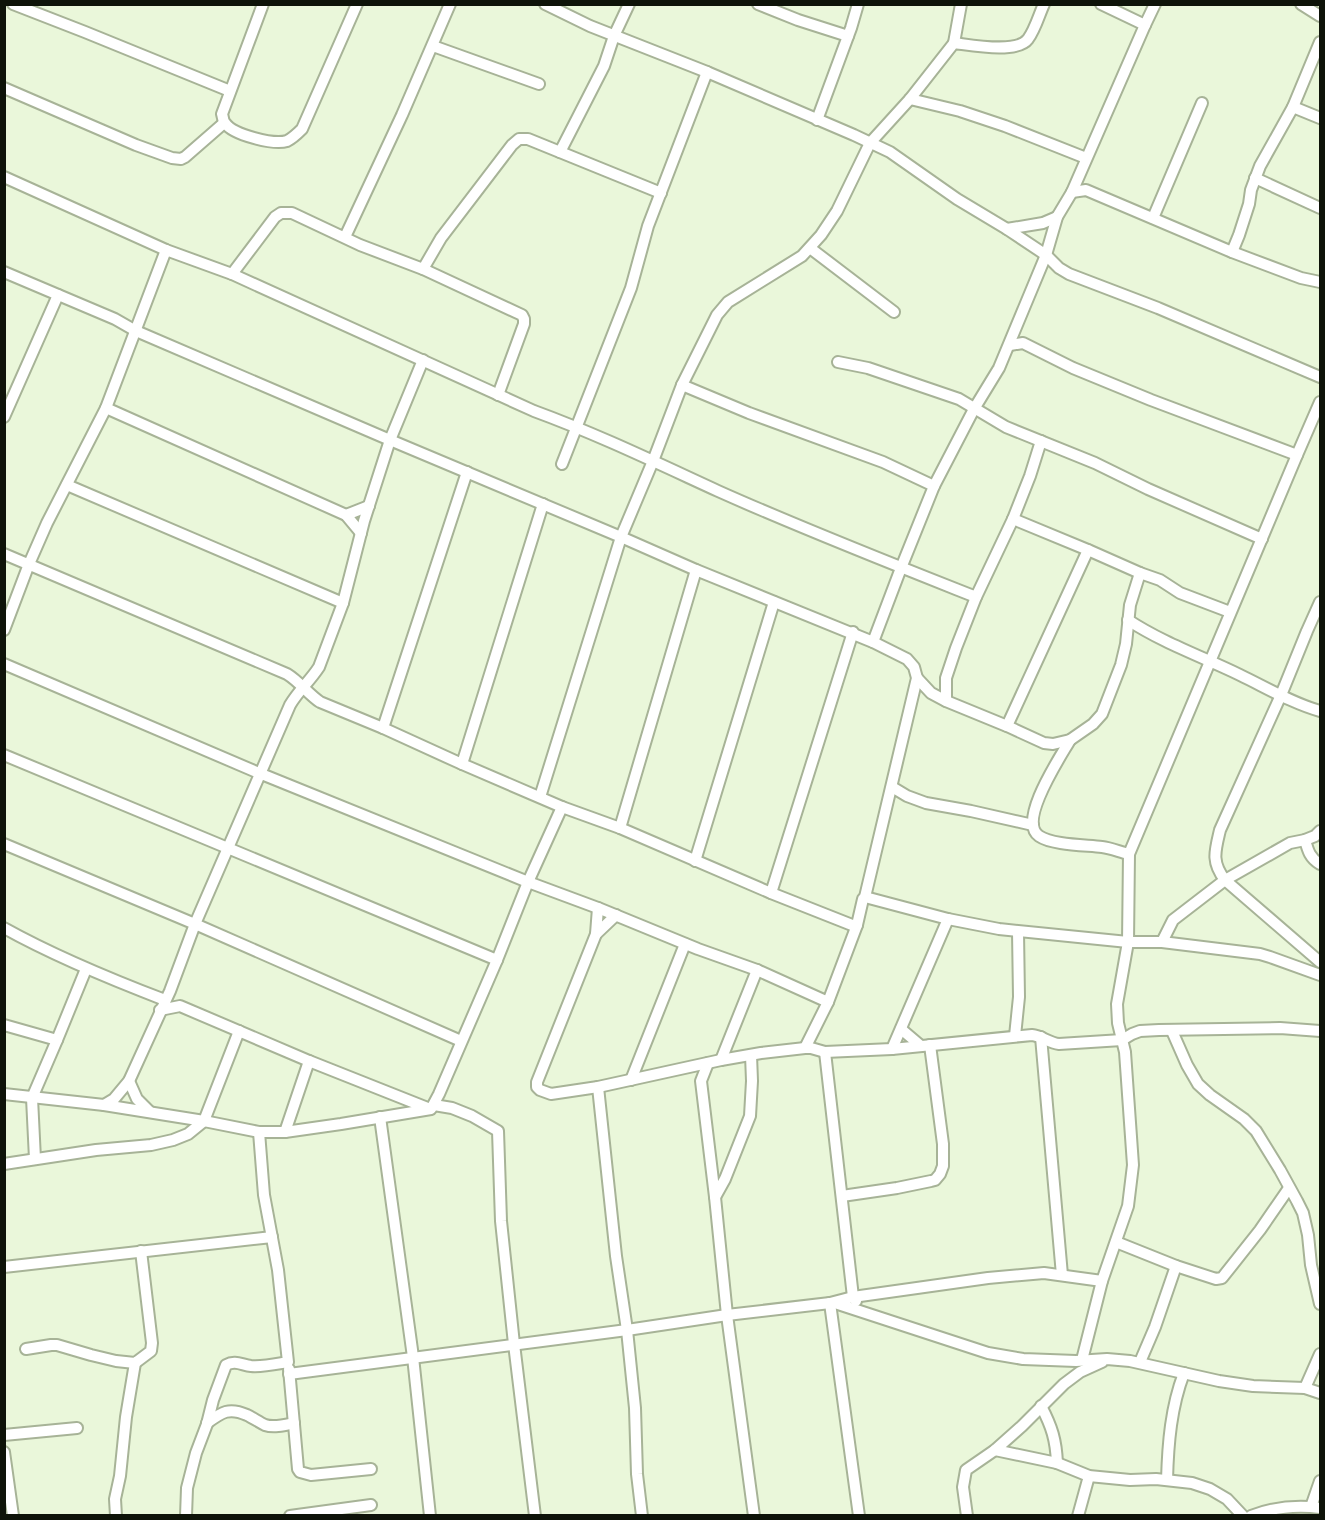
<svg xmlns="http://www.w3.org/2000/svg" width="1325" height="1520" viewBox="0 0 1325 1520" font-family="Signika,sans-serif">
	<style>
		.lines { fill: none; stroke-linecap: round; stroke-linejoin: round }
		.minor-casing { stroke: #a7b397; stroke-width: 14 }
		.minor { stroke: #fff; stroke-width: 10 }
	</style>
	<rect width="100%" height="100%" fill="#eaf7da"/>
	<g class="lines">
		<defs>
			<g id="minor">
				<polyline points="13,4 85,32 230,91"/>
				<path d="M263 4 222 114C223 117 223 121 225 123 233 135 274 145 287 141 293 138 298 133 302 129L357 4"/>
				<polyline points="545,4 590,26 707,72 854,135 890,152 957,199 1007,229 1046,255 1059,268 1069,274 1158,308 1320,377"/>
				<polyline points="758,4 798,20 848,36"/>
				<polyline points="1101,4 1145,25"/>
				<polyline points="1301,4 1320,16"/>
				<polyline points="954,43 961,4"/>
				<polyline points="433,46 539,84"/>
				<polyline points="4,88 136,145 172,158 181,159 185,157 224,123"/>
				<polyline points="910,99 960,111 1005,126 1086,158"/>
				<polyline points="1293,107 1320,118"/>
				<polyline points="817,120 851,28 858,4"/>
				<polyline points="560,152 604,66 614,36 629,4"/>
				<path d="M4 177 166 250 232 274 534 411C597 434 657 463 718 491 803 529 890 563 976 597"/>
				<polyline points="1255,178 1320,208"/>
				<polyline points="1072,192 1086,190 1232,252 1301,278 1320,282"/>
				<polyline points="1153,218 1202,103"/>
				<polyline points="1007,229 1043,223 1057,217"/>
				<polyline points="345,237 402,115 450,4"/>
				<polyline points="810,248 894,312"/>
				<polyline points="1232,252 1239,235 1249,204 1251,190 1260,166 1293,107 1320,42"/>
				<polyline points="423,269 441,238 512,145 519,139 528,139 661,193"/>
				<polyline points="4,272 115,319 136,331 390,440 621,537 696,570 873,642 907,659 914,667 917,678 865,897 863,899 857,925 828,1002 805,1048"/>
				<polyline points="232,274 275,217 281,213 292,213 360,245 423,269 522,315 524,319 524,324 498,395"/>
				<polyline points="1010,345 1023,343 1073,368 1151,400 1297,455"/>
				<polyline points="838,362 868,368 959,399 1006,427 1095,463 1148,489 1262,539"/>
				<polyline points="682,385 749,413 883,462 934,486"/>
				<polyline points="106,408 346,515 361,533"/>
				<polyline points="4,417 58,295"/>
				<polyline points="562,464 631,288 648,226 707,72"/>
				<polyline points="67,485 343,603"/>
				<polyline points="346,515 369,506"/>
				<polyline points="1013,519 1088,550 1140,573 1160,580 1180,593 1230,612"/>
				<path d="M4 554 287 674C300 682 308 694 320 702L383 728 462 764 562 807 620 828 771 893 852 925H857"/>
				<path d="M1320 602 1307 631 1281 695 1220 830C1215 851 1211 862 1225 880L1320 962"/>
				<path d="M1128 620C1163 643 1203 657 1240 675 1267 688 1292 703 1320 711"/>
				<polyline points="4,630 29,564 47,523 106,408 166,250"/>
				<polyline points="873,642 901,568 934,486 974,409 999,368 1046,255 1057,217 1072,192 1145,25 1155,4"/>
				<polyline points="4,664 259,773 528,882 598,908 698,949 757,970 828,1002"/>
				<polyline points="917,678 931,693 946,701 1007,726 1044,743 1053,744 1070,740 1093,724 1102,714 1121,665 1126,644 1130,605 1140,573"/>
				<polyline points="946,701 946,678 956,648 976,597 1013,519 1030,476 1041,441"/>
				<polyline points="1007,726 1088,550"/>
				<polyline points="383,728 467,472"/>
				<path d="M1070 740C1061 756 1017 821 1039 836 1052 845 1085 845 1102 847 1111 848 1120 852 1129 854"/>
				<polyline points="4,755 497,960"/>
				<polyline points="462,764 543,504"/>
				<polyline points="892,787 907,796 926,803 971,811 1033,825"/>
				<path d="M540 797 621 537 653 461 682 385 717 315 728 302 802 256 821 235 837 211 870 143 910 99 954 43C971 45 1017 54 1028 39 1035 30 1039 15 1044 4"/>
				<polyline points="620,828 696,570"/>
				<path d="M1305 840C1308 851 1310 858 1320 864"/>
				<polyline points="4,844 195,924 461,1041"/>
				<polyline points="695,861 774,602"/>
				<polyline points="771,893 853,632"/>
				<polyline points="865,897 948,919 999,929 1128,942 1162,942 1260,954 1270,957 1320,975"/>
				<path d="M598 908 596 934 537 1082V1087L540 1090 551 1094 598 1087 721 1060 761 1053 805 1048H811L825 1052 892 1049 1032 1035C1042 1036 1049 1043 1059 1044L1122 1040 1132 1034 1140 1031 1159 1030 1280 1028 1320 1031"/>
				<path d="M4 928C56 957 110 979 165 1000"/>
				<polyline points="596,934 616,915"/>
				<polyline points="1162,942 1173,920 1225,880 1290,843 1305,840 1315,836 1320,831"/>
				<polyline points="160,1010 180,1006 309,1061 430,1109"/>
				<polyline points="4,1025 57,1040"/>
				<polyline points="901,1029 921,1046"/>
				<polyline points="1172,1031 1187,1065 1198,1084 1210,1095 1244,1119 1256,1131 1280,1170 1297,1201 1303,1213 1308,1235 1311,1265 1320,1304"/>
				<polyline points="1015,1036 1019,997 1018,932"/>
				<polyline points="1041,1037 1062,1275"/>
				<polyline points="892,1049 948,919"/>
				<polyline points="825,1052 853,1297 856,1301"/>
				<polyline points="721,1060 757,970"/>
				<polyline points="708,1063 701,1081 715,1197 727,1315 754,1516"/>
				<polyline points="631,1080 685,944"/>
				<polyline points="129,1081 137,1099 150,1112"/>
				<polyline points="598,1087 616,1256 627,1330 635,1408 637,1474 642,1516"/>
				<polyline points="4,1094 104,1105 204,1121 259,1132 285,1132 341,1124 431,1109 439,1094 497,960 528,882 562,807"/>
				<path d="M104 1105 114 1099 129 1081 170 991 195 924 290 705C298 691 310 681 319 667L343 603 364 521 390 440 423 360"/>
				<polyline points="434,1105 452,1108 472,1116 498,1131 501,1221 514,1344 535,1516"/>
				<polyline points="380,1117 413,1357 430,1516"/>
				<polyline points="285,1132 309,1061"/>
				<polyline points="35,1159 32,1098 57,1040 86,969"/>
				<polyline points="4,1164 96,1150 151,1145 173,1140 188,1134 204,1121 239,1031"/>
				<polyline points="842,1196 897,1188 931,1181 935,1180 940,1174 943,1166 943,1144 930,1045"/>
				<polyline points="715,1197 725,1179 750,1116 752,1081 751,1055"/>
				<polyline points="1116,1242 1176,1266 1216,1279 1222,1278 1260,1230 1289,1188"/>
				<polyline points="4,1267 272,1237"/>
				<polyline points="830,1303 859,1516"/>
				<polyline points="835,1303 988,1353 1023,1359 1076,1361 1107,1359 1130,1361 1219,1381 1253,1386 1305,1388 1320,1393"/>
				<polyline points="26,1349 51,1345 57,1345 91,1355 116,1361 135,1363 151,1351 152,1343 141,1251"/>
				<polyline points="1082,1360 1102,1281 1128,1206 1133,1165 1125,1052 1118,1023 1117,1004 1128,942 1129,854 1297,455 1320,402"/>
				<polyline points="1140,1362 1155,1327 1176,1266"/>
				<polyline points="289,1369 298,1469 300,1472 311,1475 371,1469"/>
				<polyline points="289,1374 627,1330 727,1315 830,1303 853,1297 988,1278 1044,1273 1102,1281"/>
				<polyline points="1305,1388 1320,1354"/>
				<path d="M1041 1406C1052 1427 1056 1440 1057 1463"/>
				<path d="M207 1423C222 1412 229 1407 247 1415 253 1418 259 1422 265 1425 274 1428 285 1425 294 1423"/>
				<polyline points="4,1435 77,1428"/>
				<polyline points="995,1450 1057,1463 1089,1476 1130,1480 1156,1479 1192,1483 1210,1489 1227,1499 1243,1516"/>
				<polyline points="4,1452 13,1516"/>
				<path d="M1167 1480C1168 1443 1171 1407 1184 1373"/>
				<polyline points="1311,1507 1320,1481"/>
				<polyline points="116,1516 115,1499 120,1476 126,1417 135,1363"/>
				<path d="M186 1516 187 1488 196 1453 207 1424 213 1400 226 1365C235 1360 242 1365 251 1366 263 1367 276 1364 288 1362L278 1270 264 1195 259 1132"/>
				<polyline points="290,1516 371,1505"/>
				<polyline points="967,1516 963,1487 966,1470 995,1450 1022,1426 1064,1384 1080,1372 1102,1362"/>
				<polyline points="1078,1516 1089,1476"/>
				<path d="M1251 1516C1274 1507 1296 1505 1320 1508"/>
			</g>
		</defs>
		<!-- minor casing -->
		<use href="#minor" class="minor-casing"/>
		<!-- minor -->
		<use href="#minor" class="minor"/>
	</g>
	<!-- border -->
	<rect width="1325" height="1520" fill="none" stroke="#0e1309" stroke-width="12"/>
</svg>
